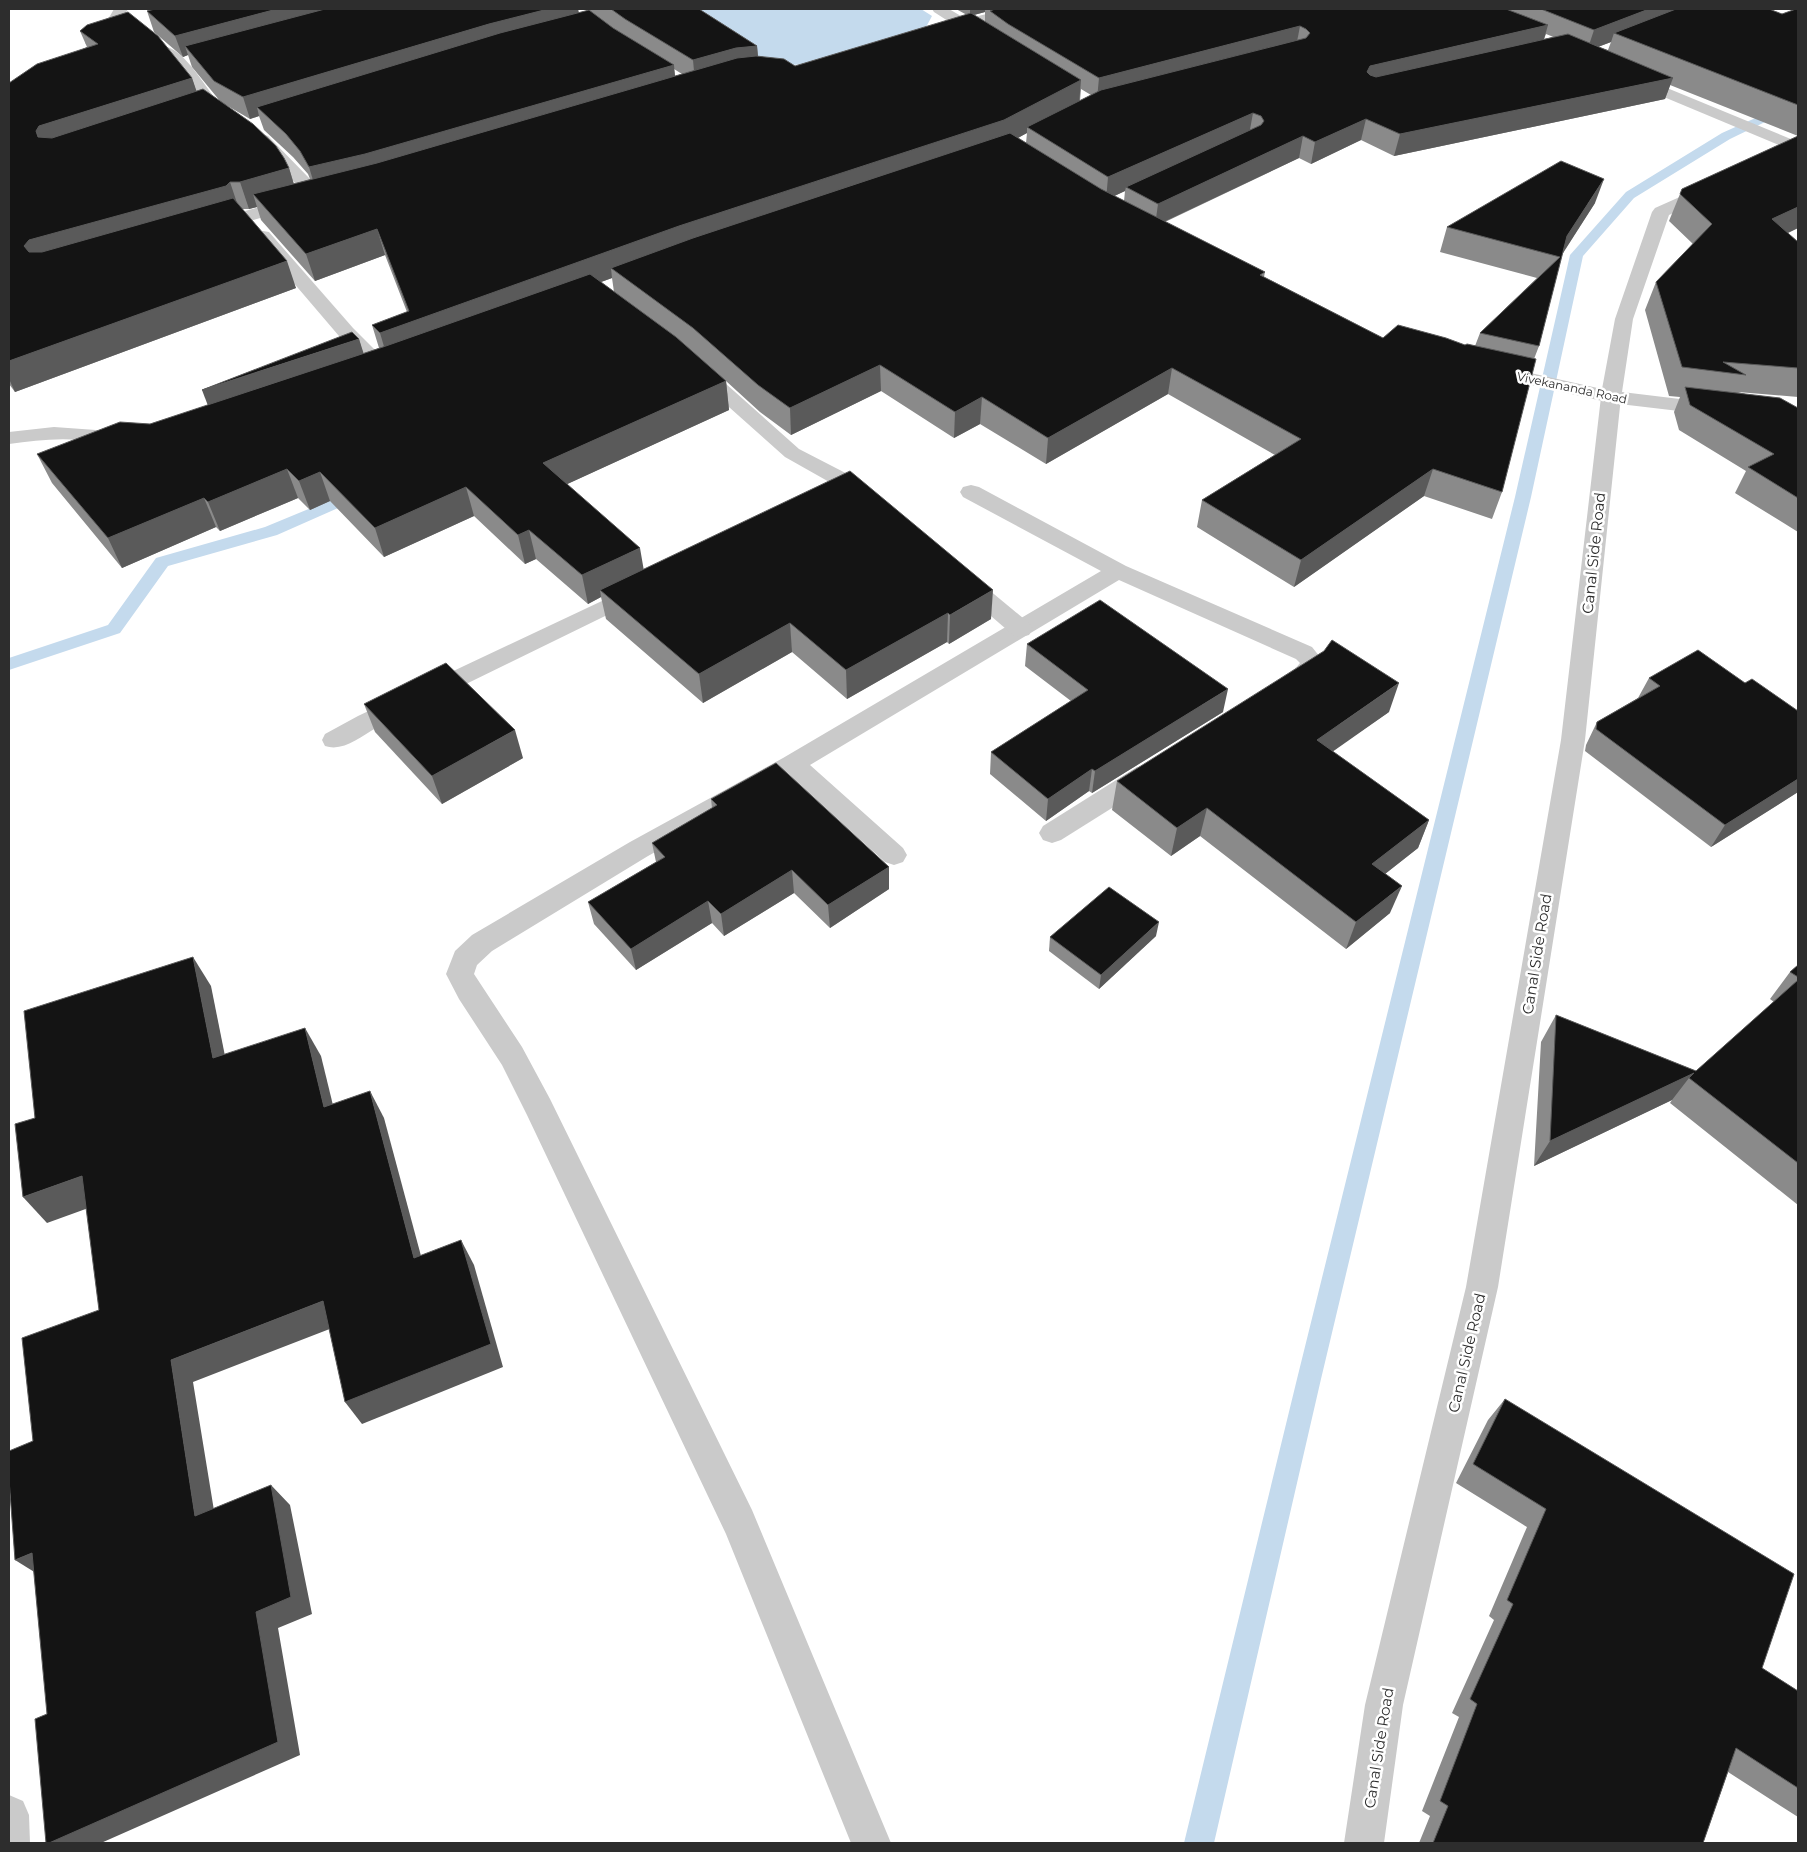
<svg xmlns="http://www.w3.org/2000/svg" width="1807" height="1852" viewBox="0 0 1807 1852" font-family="Montserrat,sans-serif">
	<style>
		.water { fill: #c4daed }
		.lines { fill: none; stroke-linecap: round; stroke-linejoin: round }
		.stream { fill: #c4daed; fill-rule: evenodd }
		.service { fill: #cacaca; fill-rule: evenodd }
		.minor { fill: #cacaca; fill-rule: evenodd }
		.tertiary { fill: #cacaca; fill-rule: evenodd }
		.wall { fill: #8a8a8a; fill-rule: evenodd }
		.shaded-wall { fill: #5a5a5a }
		.building { fill: #141414; stroke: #5a5a5a }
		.labels { text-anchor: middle; stroke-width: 5; stroke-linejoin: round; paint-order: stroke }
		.far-street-label { font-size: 12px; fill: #2d2d2d; stroke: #fff }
		.street-label { font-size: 15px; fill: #2d2d2d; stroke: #fff }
	</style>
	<rect width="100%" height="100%" fill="#fff"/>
	<!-- water -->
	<polygon class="water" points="676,9 921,9 932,16 925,29 822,64 785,65 744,51"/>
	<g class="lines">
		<!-- stream -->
		<g class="stream">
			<polygon points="1798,99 1798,106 1730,139 1634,198 1583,256 1531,497 1321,1379 1214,1843 1184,1843 1297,1379 1515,497 1570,255 1626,192 1722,133"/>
			<polygon points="357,489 363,491 365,494 363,497 277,535 168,566 120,633 9,670 9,658 108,625 156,558 265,527"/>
		</g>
		<!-- service -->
		<g class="service">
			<polygon points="932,9 949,9 966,19 1007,9 1030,9 1028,12 976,25 988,36 986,39 976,39 934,12"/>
			<path d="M167 47C186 52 205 87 218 102 223 107 232 108 237 115L235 118C210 125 189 85 176 69 171 63 164 58 159 52L162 49Z"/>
			<polygon points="1633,74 1798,142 1798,153 1628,82 1625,79 1628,76"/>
			<polygon points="262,134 268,136 310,179 318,199 315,203 217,230 211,231 205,230 202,226 205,222 300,196 296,184 254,139 256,136"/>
			<polygon points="263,231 269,232 353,328 391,366 394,370 391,374 384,376 377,374 339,336 257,240 254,236 257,232"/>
			<polygon points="1611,391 1618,393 1621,397 1585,740 1498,1287 1403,1705 1384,1843 1344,1843 1365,1705 1466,1287 1561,740 1601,397 1604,393"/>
			<path d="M971 485 979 487 1126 566 1312 647 1324 662C1316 679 1300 696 1279 690L1276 684C1282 674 1294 672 1300 663L1296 659 1119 580 810 765 903 848 907 855 903 862 894 865 885 862 790 777 648 856 492 951 477 965 474 974 522 1047 550 1099 752 1510 891 1843H851L726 1534 527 1115 502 1065 459 999 446 974 455 951 472 935 630 842 783 758 1101 571 963 497 960 492 963 487Z"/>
			<path d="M638 584 646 586 649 591 646 596 376 728C360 737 343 752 325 746L322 740 325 734 358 716Z"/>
			<polygon points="1146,765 1155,767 1159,774 1155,781 1061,840 1052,843 1043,840 1039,833 1043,826 1137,767"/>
			<polygon points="9,1795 23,1801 29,1815 30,1843 9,1843"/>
		</g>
		<!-- minor -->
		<g class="minor">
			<polygon points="1709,184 1715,185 1718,189 1715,193 1669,215 1633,319 1622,392 1713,403 1720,405 1723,409 1720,413 1713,415 1611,403 1488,375 1485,371 1488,367 1495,365 1602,389 1615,319 1652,212 1655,208"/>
			<polygon points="700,365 707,367 799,449 863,482 879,498 876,503 868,505 860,503 847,492 785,457 693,375 690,371 693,367"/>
			<path d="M54 427 96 430 133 439 136 443 133 447C117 451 96 442 79 440 55 438 32 441 9 444V432Z"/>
			<polygon points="963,573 971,575 1029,623 1033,629 1029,635 1021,637 1013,635 955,585 952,580 955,575"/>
		</g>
		<!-- tertiary -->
		<polygon class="tertiary" points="114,9 128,9 121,21 98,46 88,46 85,43 88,40 110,16"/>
	</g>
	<!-- wall -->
	<g class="wall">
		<path d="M155 9H578L579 13 589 10 587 9H699L757 46 758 56 795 66 967 15 956 9H1769L1782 14 1798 9V228L1788 233 1798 242V397L1738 392 1798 408V532L1735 493 1746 471 1679 430 1674 412 1680 397 1669 396 1645 310 1656 282 1693 244 1669 221 1682 189 1798 136 1670 85 1665 99 1394 156 1361 140 1311 164 1299 158 1165 222 1265 272 1264 277 1383 338 1465 345 1475 346 1480 333 1537 278 1440 252 1447 227 1595 203 1562 254 1539 346 1534 359 1502 492 1492 519 1424 496 1294 587 1197 527 1202 500 1275 455 1168 394 1046 464 980 424 954 438 881 391 791 435 760 412 726 381 729 410 567 484 643 569 991 619 949 644 947 642 847 699 792 652 703 703 606 619 601 597 588 604 536 559 525 564 474 516 384 557 330 501 310 510 298 498 220 531 216 527 122 568 52 483 37 454 150 424 208 405 359 339 363 354 379 348 372 325 407 312 385 255 315 281 261 220 257 207 249 209H242L296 288 15 392 9 384V83L87 47 80 31 192 78 196 91 220 101 192 67 188 55 183 57 154 32 147 11ZM985 12V22L974 15ZM1546 34 1551 36 1553 37 1544 39ZM1611 42 1608 50 1598 47ZM674 69 682 74 675 76ZM1081 89 1091 95 1080 101ZM226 105 250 119 259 116 264 130 293 157 308 174 310 179 294 184 289 168ZM1027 133 1026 143 1018 138 1023 135ZM1125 191 1124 201 1114 196ZM612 278 614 292 601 282Z"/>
		<polygon points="1027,644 1223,712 1092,793 1089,791 1046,821 990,774 991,752 1071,701 1025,666"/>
		<polygon points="1649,678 1745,683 1798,711 1798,792 1711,847 1585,751 1586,745 1597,722 1638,698"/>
		<polygon points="364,704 523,758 442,804 375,732"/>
		<polygon points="1389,712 1332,751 1429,820 1418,848 1385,874 1390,913 1346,949 1200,836 1171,856 1112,810 1117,781"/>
		<polygon points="711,799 889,867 889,889 830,928 794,893 724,936 712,923 636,970 594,924 588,902 656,862 652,843 712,808"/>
		<polygon points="1156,936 1099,989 1049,951 1050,937"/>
		<polygon points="1798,965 1798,1205 1670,1103 1672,1100 1534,1166 1541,1042 1556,1015 1696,1071 1774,1002 1770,999 1790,972"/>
		<polygon points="1505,1399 1762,1668 1798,1691 1798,1817 1728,1772 1703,1843 1419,1843 1430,1816 1422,1811 1459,1717 1452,1713 1494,1620 1489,1616 1527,1527 1456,1483 1488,1420"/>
	</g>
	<!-- shaded-wall -->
	<g class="shaded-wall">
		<polygon points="277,9 362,9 185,46 188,55 183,57 175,36"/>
		<polygon points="548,9 578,9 580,22 257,107 259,116 250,119 243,97 489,24"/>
		<polygon points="970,9 985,9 985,12 970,16"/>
		<polygon points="1649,9 1692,9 1614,33 1611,42 1587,51 1594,30"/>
		<polygon points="1548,25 1542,46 1366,87 1367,72 1370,66"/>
		<polygon points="1300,26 1296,47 1097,99 1099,78"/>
		<polygon points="757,46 759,67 695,82 693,60 736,48"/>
		<polygon points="674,65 676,87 316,190 309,167"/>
		<polygon points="192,78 201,104 49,163 36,131 39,126"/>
		<polygon points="1673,78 1665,99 1394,156 1400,134"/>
		<polygon points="1081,80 1079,105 1027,127 1027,133 1003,146 611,268 612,278 388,360 380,333"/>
		<polygon points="1253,113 1249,135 1126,187 1125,191 1106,200 1108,177"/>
		<polygon points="1366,119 1361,140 1311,164 1315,142"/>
		<polygon points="1303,136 1299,158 1155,226 1158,204"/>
		<polygon points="289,168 297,195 253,194 257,207 249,209 240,182"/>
		<polygon points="1604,179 1595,203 1558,261 1567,236"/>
		<polygon points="230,182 239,209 41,267 24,246 29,240"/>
		<polygon points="1798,207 1798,228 1760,246 1772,219"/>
		<polygon points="377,229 385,255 315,281 306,254"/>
		<polygon points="287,261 296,288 15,392 9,379 9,361"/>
		<polygon points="359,339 368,367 213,419 202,390"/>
		<polygon points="880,365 881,391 791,435 790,408"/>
		<polygon points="1172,368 1168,394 1046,464 1048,438"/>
		<polygon points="726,381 729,410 550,492 543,463"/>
		<polygon points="982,397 980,424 954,438 955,412"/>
		<polygon points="287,469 298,498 220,531 208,502"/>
		<polygon points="1433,469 1424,496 1294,587 1301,560"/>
		<polygon points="320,472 330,501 310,510 299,481"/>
		<polygon points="466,487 474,516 384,557 375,528"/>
		<polygon points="204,498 216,527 122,568 108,538"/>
		<polygon points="529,530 536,559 525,564 518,535"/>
		<polygon points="640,548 645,577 600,590 601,597 588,604 582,575"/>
		<polygon points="993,590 991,619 949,644 950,615"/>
		<polygon points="948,613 947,642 847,699 846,670"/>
		<polygon points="790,623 792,652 703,703 699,674"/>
		<polygon points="1399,683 1389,712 1308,769 1317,740"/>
		<polygon points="1228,689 1223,712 1092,793 1095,771"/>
		<polygon points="515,730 523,758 442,804 432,776"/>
		<polygon points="1092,769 1089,791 1046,821 1048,799"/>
		<polygon points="1798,779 1798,792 1711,847 1725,825"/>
		<polygon points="1207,808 1200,836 1171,856 1177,828"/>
		<polygon points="1429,820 1418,848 1362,892 1372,864"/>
		<polygon points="889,867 889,889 830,928 828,905"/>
		<polygon points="792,870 794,893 724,936 721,914"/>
		<polygon points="1402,886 1390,913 1346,949 1356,922"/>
		<polygon points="708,901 712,923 636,970 631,949"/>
		<polygon points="1159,922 1156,936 1099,989 1101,975"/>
		<polygon points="193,957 211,986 231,1086 213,1058"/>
		<polygon points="305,1028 321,1056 340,1134 324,1107"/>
		<polygon points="1694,1073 1689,1078 1672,1100 1534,1166 1550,1141"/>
		<polygon points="370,1091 384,1118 428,1282 414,1258"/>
		<polygon points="82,1176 105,1202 47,1223 23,1197"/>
		<polygon points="461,1240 474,1265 503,1367 362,1424 345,1402"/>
		<polygon points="323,1301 340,1325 193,1382 218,1535 195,1516 171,1360"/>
		<polygon points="271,1485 290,1505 312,1614 278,1628 300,1755 101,1843 49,1843 256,1612"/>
		<polygon points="32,1553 44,1578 15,1560"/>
	</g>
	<!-- building -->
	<g class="building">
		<polygon points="155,9 277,9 175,36 147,11"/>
		<polygon points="325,9 548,9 489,24 243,97 214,81 185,46"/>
		<polygon points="611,9 699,9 757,46 736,48 693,60 625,19"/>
		<polygon points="994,9 1506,9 1548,25 1370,66 1367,72 1370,75 1376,77 1568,34 1673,78 1400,134 1366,119 1315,142 1303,136 1158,204 1126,187 1261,125 1264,121 1261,116 1253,113 1108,177 1027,127 1101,90 1306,38 1310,33 1306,29 1300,26 1099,78 1008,24 990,11 995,9"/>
		<polygon points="1541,9 1649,9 1594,30"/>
		<polygon points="1676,9 1769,9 1782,14 1796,9 1798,9 1798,105 1614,33"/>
		<polygon points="589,10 613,28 674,65 365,154 309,167 300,151 286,134 257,107 500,33"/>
		<polygon points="128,12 158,36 192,78 39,126 36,131 38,137 52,138 203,89 253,124 276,146 284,158 289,168 240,182 230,182 226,186 29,240 24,246 29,252 42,252 233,198 287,261 9,361 9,83 37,64 98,44 80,31 87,25"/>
		<polygon points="971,13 1081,80 1004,120 679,226 380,333 372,325 409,311 377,229 306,254 253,194 377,163 737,58 756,56 784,59 795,66"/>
		<polygon points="1010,133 1101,189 1265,272 1260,275 1383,338 1398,325 1446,338 1465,345 1467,344 1536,359 1502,492 1433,469 1301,560 1202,500 1301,439 1172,368 1048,438 982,397 955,412 880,365 790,408 758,385 693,328 611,268 693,238"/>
		<polygon points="1798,136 1798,207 1772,219 1798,242 1798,368 1723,362 1746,375 1682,367 1656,282 1712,224 1680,194 1682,189"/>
		<polygon points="1561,161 1604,179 1567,236 1539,346 1480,333 1560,257 1447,227"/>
		<polygon points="590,274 676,337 726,381 543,463 640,548 582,575 529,530 518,535 466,487 375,528 320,472 299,481 287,469 208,502 204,498 108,538 37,454 120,422 150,424 383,347"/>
		<polygon points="352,332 359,339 202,390"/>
		<polygon points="1685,387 1780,398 1798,408 1798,498 1748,467 1774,454 1690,405"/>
		<polygon points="850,471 993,590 950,615 948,613 846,670 790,623 699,674 600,590"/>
		<polygon points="1100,600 1228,689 1095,771 1092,769 1048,799 991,752 1088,690 1027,644"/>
		<polygon points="1332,640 1399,683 1317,740 1429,820 1372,864 1402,886 1356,922 1207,808 1177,828 1117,781 1324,651"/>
		<polygon points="1698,650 1745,683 1752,679 1798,711 1798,779 1725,825 1596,729 1597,722 1660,686 1649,678"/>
		<polygon points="446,663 515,730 432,776 364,704"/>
		<polygon points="776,763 889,867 828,905 792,870 721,914 708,901 631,949 588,902 665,857 652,843 717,805 711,799"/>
		<polygon points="1109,887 1159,922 1101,975 1050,937"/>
		<polygon points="193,957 213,1058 305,1028 324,1107 370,1091 414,1258 461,1240 491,1344 345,1402 323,1301 171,1360 195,1516 271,1485 291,1597 256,1612 278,1742 49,1843 46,1843 35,1719 47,1714 32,1553 15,1560 9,1479 9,1451 33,1441 22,1338 99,1310 82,1176 23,1197 15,1124 35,1118 24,1011"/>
		<polygon points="1798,965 1798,977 1790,972"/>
		<polygon points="1798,980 1798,1163 1689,1078 1694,1073 1550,1141 1556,1015 1696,1071"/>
		<polygon points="1505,1399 1794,1574 1762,1668 1798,1691 1798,1788 1736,1748 1703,1843 1433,1843 1448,1806 1440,1801 1477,1704 1470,1699 1513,1604 1507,1600 1546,1509 1473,1464"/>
	</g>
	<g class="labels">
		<!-- far-street labels -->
		<g class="far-street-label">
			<text transform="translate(1572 388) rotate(12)" y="4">Vivekananda Road</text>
		</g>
		<!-- street labels -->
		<g class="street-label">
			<text transform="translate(1594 553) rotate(-84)" y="5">Canal Side Road</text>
			<text transform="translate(1537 954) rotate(-81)" y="5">Canal Side Road</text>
			<text transform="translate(1467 1353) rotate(-77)" y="5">Canal Side Road</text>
			<text transform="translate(1379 1748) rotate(-81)" y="5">Canal Side Road</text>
		</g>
	</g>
	<!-- border -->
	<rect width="1807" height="1852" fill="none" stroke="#2d2d2d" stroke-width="20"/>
</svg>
